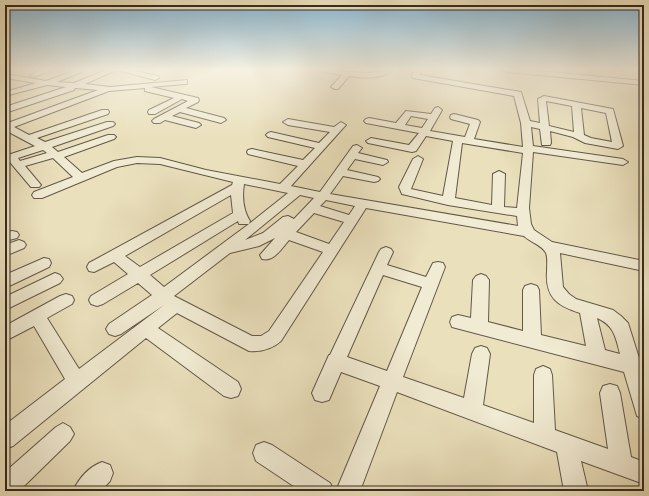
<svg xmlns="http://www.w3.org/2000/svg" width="649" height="496" viewBox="0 0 649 496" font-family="Alegreya,serif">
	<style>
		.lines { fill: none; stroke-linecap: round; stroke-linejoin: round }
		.minor-casing { stroke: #625849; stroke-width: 2 }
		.minor { fill: #f1ebd3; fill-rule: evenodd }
	</style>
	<rect width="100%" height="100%" fill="#eae0bc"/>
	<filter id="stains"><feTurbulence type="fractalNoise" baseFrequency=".005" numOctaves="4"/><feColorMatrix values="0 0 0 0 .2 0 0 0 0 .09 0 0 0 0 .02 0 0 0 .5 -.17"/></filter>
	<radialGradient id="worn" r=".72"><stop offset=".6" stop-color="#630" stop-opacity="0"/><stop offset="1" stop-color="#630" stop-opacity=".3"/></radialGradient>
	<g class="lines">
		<defs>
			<g id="minor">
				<polygon points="41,70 52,70 34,77 30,75"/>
				<path d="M76 70H86L57 82 74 83 106 70H116L85 84 110 87 187 80V84H184L151 87 198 98 199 100 198 102 186 108 224 118 226 120 221 123 180 112 172 116 199 123 201 125 196 128 165 120 160 123H154L152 121 154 119 188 101 182 99 155 114H149L148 112 149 110 174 98 145 91V88L109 91 14 127 29 135 102 110H108L109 112 108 114 37 138 45 142 107 122H113L115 124 113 126 52 147 58 152 108 135H114L116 137 114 139 64 157 82 173 114 161 137 157 160 158 206 170 280 184 298 166 248 154 247 152 248 150 252 149 303 160 315 148 268 137 266 135 268 133 271 132 319 143 330 132 288 125 283 122 288 119 334 127 341 122 346 125 344 127 291 186 320 192 353 146 357 145 362 148 358 153 387 160 388 162 383 165 355 159 347 170 378 177 380 179 378 181 374 182 343 176 330 194 518 226 517 216 448 205 402 194 399 187 413 159 418 156 423 159 411 189 443 196 453 141 426 136 416 151 412 152 368 143 366 141 371 138 409 145 419 133 366 123 364 121 366 119 369 118 396 123 406 111 431 114 435 108 438 107 442 110 430 131 465 137 470 124 451 119 450 117 451 115 454 114 478 120 480 122 474 139 523 147 521 123 514 96 413 78 412 76 414 70H422L420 75 521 92 530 121 540 123 538 99 544 96 613 109 623 146 618 149 585 143 573 137 550 131 551 143 550 145H542L540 129 531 127 533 146 623 159 628 162 623 165 533 152 529 208 531 224 534 230 552 242 644 261V271L560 253 563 287 569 294 576 299 613 310 621 316 628 323 644 374V419L637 416 624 372 452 327 450 322 452 317 458 315 471 318 473 280 476 276 481 274 486 276 489 280 488 322 523 331V290L525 286 531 284 537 286 539 290 541 335 586 346 580 313C557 306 545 297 547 271 547 265 548 258 546 253 542 245 530 242 524 236L366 208 281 341C272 349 261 352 249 351L177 313 158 328 238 382 241 389 238 396 231 398 224 396 146 338 13 446 5 449V425L65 379 34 326 5 341V326L60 296 66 294 72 296 74 300 72 304 47 318 79 369 164 305 121 334 115 336 109 334 106 329 109 324 152 295 138 283 103 304 97 306 91 304 89 300 91 296 128 274 114 262 94 272 89 271 87 267 89 263 232 185 233 182 160 164 137 163 117 167 42 198H34L32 195 34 192 73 177 53 158 25 166 41 185 39 187H31L9 161 5 162V156L35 146 5 130V124L98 90 75 88 74 90 5 113V107L66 87 47 85 5 96V92L36 83 5 78V74L46 81ZM546 101 572 106 574 132 549 126ZM581 108 606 113 612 142 591 138 584 135ZM411 116 428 119 422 128 405 125ZM462 143 523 153 517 208 504 207 505 174 499 171 493 174 492 205 455 198ZM43 150 47 153 20 161 18 158ZM244 184 288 193 249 224 250 221C243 210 242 197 244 184ZM231 195 233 213 140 267 125 256ZM300 195 314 198 294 219 288 216 283 217 263 233 245 240ZM326 200 355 206 349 215 320 206ZM314 213 344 222 329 244 296 232ZM238 221 239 224H249L164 287 150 275ZM275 238 260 255 262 259C274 262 282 248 289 240L323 252 269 331 261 336H252L174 296 230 253 259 246ZM597 318C614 325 616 338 620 354L605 350Z"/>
				<polygon points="117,70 130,70 158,76 159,78 155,80"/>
				<path d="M319 70 367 73 393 70C382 80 362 78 349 76L338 89H335L331 87 342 75 323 72Z"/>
				<polygon points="503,70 529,70 644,81 644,85 507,72"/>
				<polygon points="12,231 17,232 19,235 17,238 5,241 5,232"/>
				<polygon points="19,240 24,242 26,245 24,248 5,256 5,245"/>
				<path d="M386 247 391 249 393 252 387 265 426 277 433 263 438 262 443 263 445 267 403 377 464 398 472 354 475 348 481 346 487 348 490 354 483 405 534 423V375L536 369 543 366 550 369 552 375 555 430 608 449 600 393 603 386 610 384 617 386 620 393 631 457 644 462V484L581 461 588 491H564L557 452 397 392 360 491H336L380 386 341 372 329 400 322 402 315 400 312 393 329 355H330L379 252 381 249ZM383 275 422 287 387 371 347 357Z"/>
				<polygon points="44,258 49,259 51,263 49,267 5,288 5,275"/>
				<polygon points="55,273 60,275 63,279 60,283 5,310 5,297"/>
				<polygon points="63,423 70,427 74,434 70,441 19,491 5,491 5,472 56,427"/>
				<polygon points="264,442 272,445 330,483 334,491 301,491 256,461 253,453 256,445"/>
				<path d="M102 462 110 465 113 473 110 481 101 491H73C79 478 89 467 102 462Z"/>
			</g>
		</defs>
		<!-- minor casing -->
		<use href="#minor" class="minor-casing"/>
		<!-- minor -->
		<use href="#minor" class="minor"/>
	</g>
	<!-- sky -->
	<linearGradient id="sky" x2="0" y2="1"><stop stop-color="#88b7d4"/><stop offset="0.5" stop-color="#f6f1e1"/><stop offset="1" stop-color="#f6f1e1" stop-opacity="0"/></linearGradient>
	<rect width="649" height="139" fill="url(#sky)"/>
	<!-- margin -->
	<rect width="649" height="496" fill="none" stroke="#eae0bc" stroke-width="20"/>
	<rect x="6" y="6" width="637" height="484" fill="none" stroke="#352b23" stroke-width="2"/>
	<rect x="10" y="10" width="629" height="476" fill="none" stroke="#352b23"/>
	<rect width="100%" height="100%" filter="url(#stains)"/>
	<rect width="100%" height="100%" fill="url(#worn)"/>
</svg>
